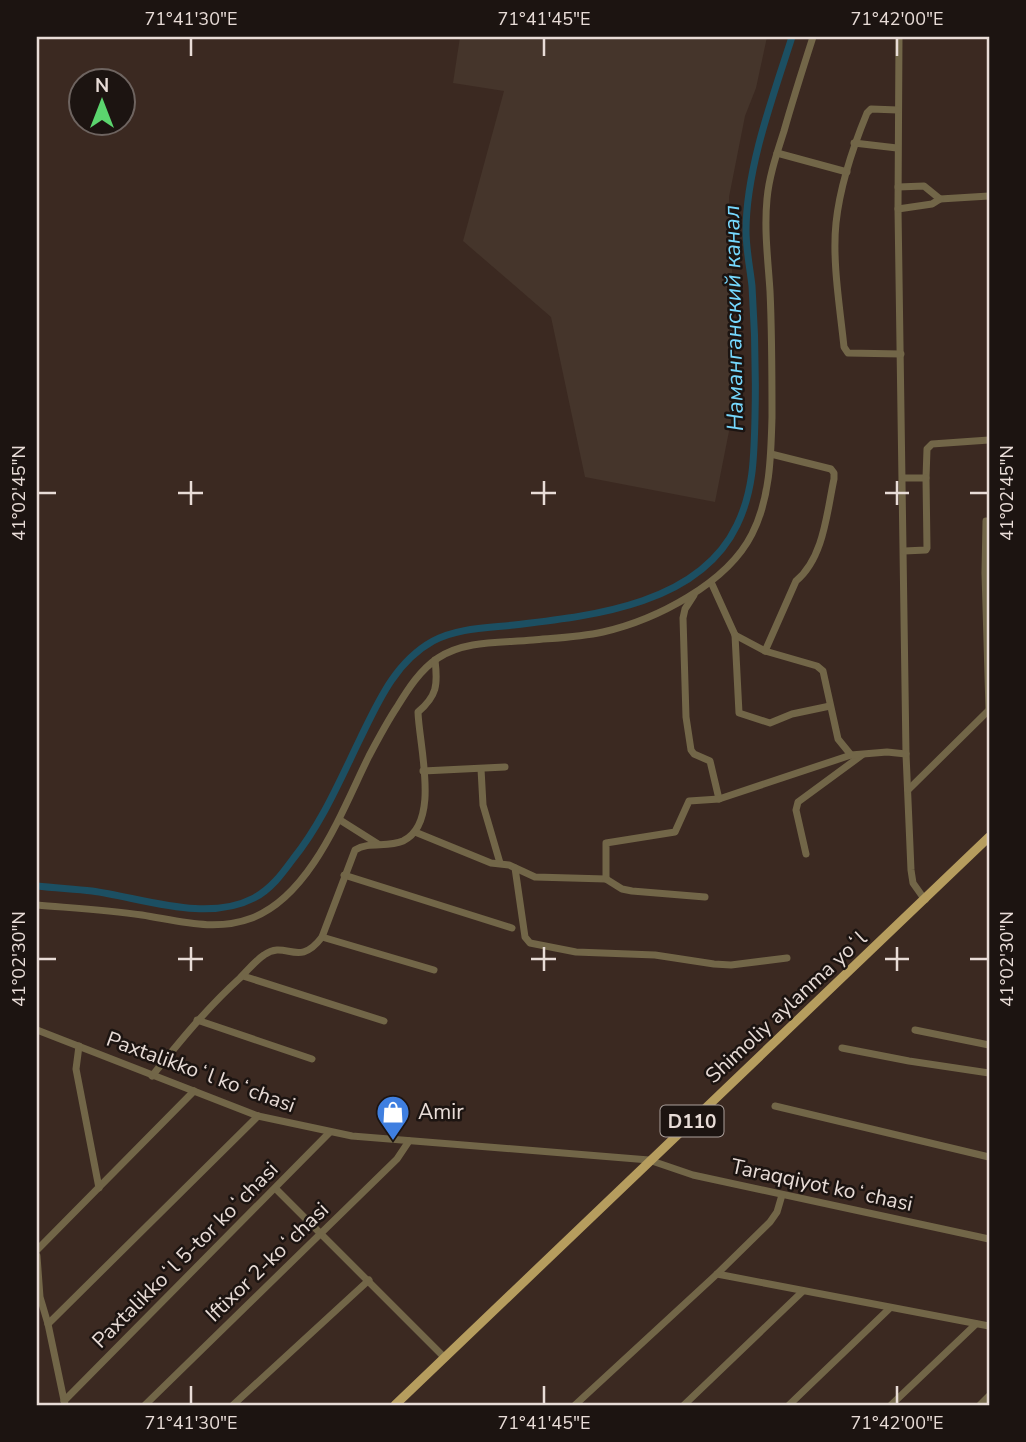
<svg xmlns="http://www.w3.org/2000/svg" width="1026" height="1442" viewBox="0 0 1026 1442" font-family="'Nunito Sans',sans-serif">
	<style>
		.industrial { fill: #45352b }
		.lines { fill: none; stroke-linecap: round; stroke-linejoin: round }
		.canal { stroke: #1c4f62; stroke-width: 7 }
		.minor { stroke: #726648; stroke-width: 7 }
		.major { stroke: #b69d5e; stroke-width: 9 }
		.ticks { fill: none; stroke: #e8dcd7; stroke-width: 2.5 }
		.labels { text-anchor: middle; stroke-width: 5; stroke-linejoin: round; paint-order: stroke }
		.shield { fill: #1c1411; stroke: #aba09c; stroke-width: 2 }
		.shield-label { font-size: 19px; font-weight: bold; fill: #e8dcd7 }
		.street-label { font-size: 21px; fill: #e8dcd7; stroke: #1c1411 }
		.poi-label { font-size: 21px; fill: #e8dcd7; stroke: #1c1411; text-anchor: start }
		.water-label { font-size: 23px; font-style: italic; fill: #76d8fe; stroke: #1c1411 }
		.neatline { fill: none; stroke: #e8dcd7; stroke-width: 2.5 }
		.ticks-label { font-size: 18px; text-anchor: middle; fill: #e8dcd7 }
	</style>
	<rect width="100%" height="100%" fill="#3b2921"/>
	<!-- industrial -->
	<polygon class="industrial" points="460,37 767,37 756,88 745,116 729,197 736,367 734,406 715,502 585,477 551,317 463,241 504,91 453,83"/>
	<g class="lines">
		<!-- canal -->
		<path class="canal" d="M37 886C55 888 74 889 92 891 143 898 206 923 254 898 271 889 282 874 293 859 322 823 340 780 360 739 378 702 395 662 433 641 457 628 487 628 514 625 591 616 699 605 737 525 754 490 754 455 755 417 756 373 755 330 752 286 750 268 746 249 746 231 746 169 773 96 792 37"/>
		<!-- minor -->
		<g class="minor">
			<polyline points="899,37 898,209 906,754 911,870 913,883 925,900"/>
			<path d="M898 110 871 109 867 113C853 147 840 185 836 223 832 261 840 308 844 347L848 353 901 354"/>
			<polyline points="854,143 897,148"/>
			<polyline points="777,153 847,172"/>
			<polyline points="898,187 924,186 940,199 989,196"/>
			<polyline points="898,209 932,204 940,199"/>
			<polyline points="903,478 926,478 927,449 932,444 989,440"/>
			<polyline points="986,521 985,573 989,710"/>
			<polyline points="904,551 926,550 927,548 926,478"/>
			<polyline points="711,582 735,635 765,651 817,666 823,671 838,739 851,755"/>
			<polyline points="694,595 685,609 683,618 686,717 691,750 694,754 710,761 719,799"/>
			<polyline points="735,635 739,713 770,723 792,714 830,706"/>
			<path d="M765 651 796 581C824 558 827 511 834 479V473L831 469 771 454"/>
			<polyline points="481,769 483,805 500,863"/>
			<polyline points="423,771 505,767"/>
			<polyline points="908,790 989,710"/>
			<polyline points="340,820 378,844"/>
			<polyline points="415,832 491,863 509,865 535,877 606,879 622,889 632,891 705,897"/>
			<polyline points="806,854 796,810 798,802 862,755"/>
			<polyline points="515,868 525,937 530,943 576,952 655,955 714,964 731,965 787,958"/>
			<polyline points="344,875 512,928"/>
			<polyline points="606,879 606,843 675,832 689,801 719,799 851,755 887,752 906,754"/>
			<path d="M37 905C72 908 107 910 142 915 180 921 215 932 252 918 312 895 343 808 369 756 378 739 387 722 397 707 408 689 420 670 438 658 465 640 501 643 533 640 556 638 580 637 603 632 655 620 727 584 752 534 770 499 771 456 772 417 772 375 772 333 770 291 768 260 764 230 767 199 769 176 777 153 784 131 793 99 803 68 813 37"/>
			<polyline points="322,937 434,970"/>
			<polyline points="243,976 384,1021"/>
			<polyline points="197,1020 312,1059"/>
			<polyline points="37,1030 258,1116 352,1136 649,1160 693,1175 989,1239"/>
			<polyline points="915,1030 989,1045"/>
			<polyline points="79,1046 76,1069 99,1188"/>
			<polyline points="842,1048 909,1061 989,1073"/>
			<path d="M152 1076C180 1041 207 1008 240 978 248 970 255 961 264 955 286 939 298 969 322 937L355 850C369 841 387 848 403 841 441 823 419 746 418 712 437 696 438 685 435 660"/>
			<polyline points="775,1106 989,1157"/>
			<polyline points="276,1189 445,1358"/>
			<polyline points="37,1250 194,1091"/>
			<polyline points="37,1256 40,1297 48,1324 65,1405"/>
			<polyline points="717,1274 989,1326"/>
			<polyline points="48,1324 258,1116"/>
			<polyline points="64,1401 330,1132"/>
			<polyline points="145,1405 397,1159 409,1141"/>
			<polyline points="233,1405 369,1280"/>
			<polyline points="575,1405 717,1274 770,1222 777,1212 782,1195"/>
			<polyline points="684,1405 803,1291"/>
			<polyline points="789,1405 890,1308"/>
			<polyline points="891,1405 976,1324"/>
			<polyline points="980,1405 989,1396"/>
		</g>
		<!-- major -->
		<polyline class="major" points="395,1405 989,837"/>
	</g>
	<!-- ticks -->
	<path class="ticks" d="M191 38V56M544 38V56M897 38V56M191 481V505M544 481V505M897 481V505M38 493H56M178 493H203M531 493H556M885 493H909M970 493H988M191 947V971M544 947V971M897 947V971M38 959H56M178 959H203M531 959H556M885 959H909M970 959H988M191 1386V1404M544 1386V1404M897 1386V1404"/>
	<!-- icons -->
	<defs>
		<symbol id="shop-pin" viewBox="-11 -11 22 30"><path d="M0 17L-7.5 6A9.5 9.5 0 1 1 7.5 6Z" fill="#3f7fe0" stroke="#1c1411"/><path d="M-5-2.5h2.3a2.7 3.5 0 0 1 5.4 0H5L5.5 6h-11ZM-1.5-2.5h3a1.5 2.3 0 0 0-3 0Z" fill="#fff"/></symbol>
	</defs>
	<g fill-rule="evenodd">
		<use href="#shop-pin" x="374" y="1093" width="38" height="52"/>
	</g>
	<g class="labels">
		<!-- shield labels -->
		<rect class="shield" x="660.5" y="1105.5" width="63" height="31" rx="5"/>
		<g class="shield-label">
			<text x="692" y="1128">D110</text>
		</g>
		<!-- street labels -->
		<g class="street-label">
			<text transform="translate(786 1007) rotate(-43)" y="7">Shimoliy aylanma yoʻl</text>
			<text transform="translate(201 1072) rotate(20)" y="7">Paxtalikkoʻl koʻchasi</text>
			<text transform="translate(822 1185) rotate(12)" y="7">Taraqqiyot koʻchasi</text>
			<text transform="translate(185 1255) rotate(-45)" y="7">Paxtalikkoʻl 5-tor koʻchasi</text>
			<text transform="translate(267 1262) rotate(-44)" y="7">Iftixor 2-koʻchasi</text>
		</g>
		<!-- poi labels -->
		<g class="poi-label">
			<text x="418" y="1119">Amir</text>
		</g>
		<!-- water labels -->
		<g class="water-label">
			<text transform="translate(733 318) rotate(-91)" y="8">Наманганский канал</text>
		</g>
	</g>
	<!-- border -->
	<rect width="1026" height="1442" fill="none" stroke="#1c1411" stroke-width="77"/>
	<!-- north arrow -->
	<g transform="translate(102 102)"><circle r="33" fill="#1c1411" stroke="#6e6460" stroke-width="2"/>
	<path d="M0-5L12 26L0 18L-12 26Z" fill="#5bd56e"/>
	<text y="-10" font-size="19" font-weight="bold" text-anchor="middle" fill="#e8dcd7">N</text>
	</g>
	<rect x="38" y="38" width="950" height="1366" class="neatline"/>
	<g class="ticks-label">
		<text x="191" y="25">71°41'30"E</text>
		<text x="544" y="25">71°41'45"E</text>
		<text x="897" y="25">71°42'00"E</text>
		<text transform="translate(19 493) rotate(-90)" y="6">41°02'45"N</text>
		<text transform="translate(1007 493) rotate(-90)" y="6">41°02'45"N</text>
		<text transform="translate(19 959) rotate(-90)" y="6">41°02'30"N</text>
		<text transform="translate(1007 959) rotate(-90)" y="6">41°02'30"N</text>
		<text x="191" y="1429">71°41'30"E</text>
		<text x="544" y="1429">71°41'45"E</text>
		<text x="897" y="1429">71°42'00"E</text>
	</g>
</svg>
